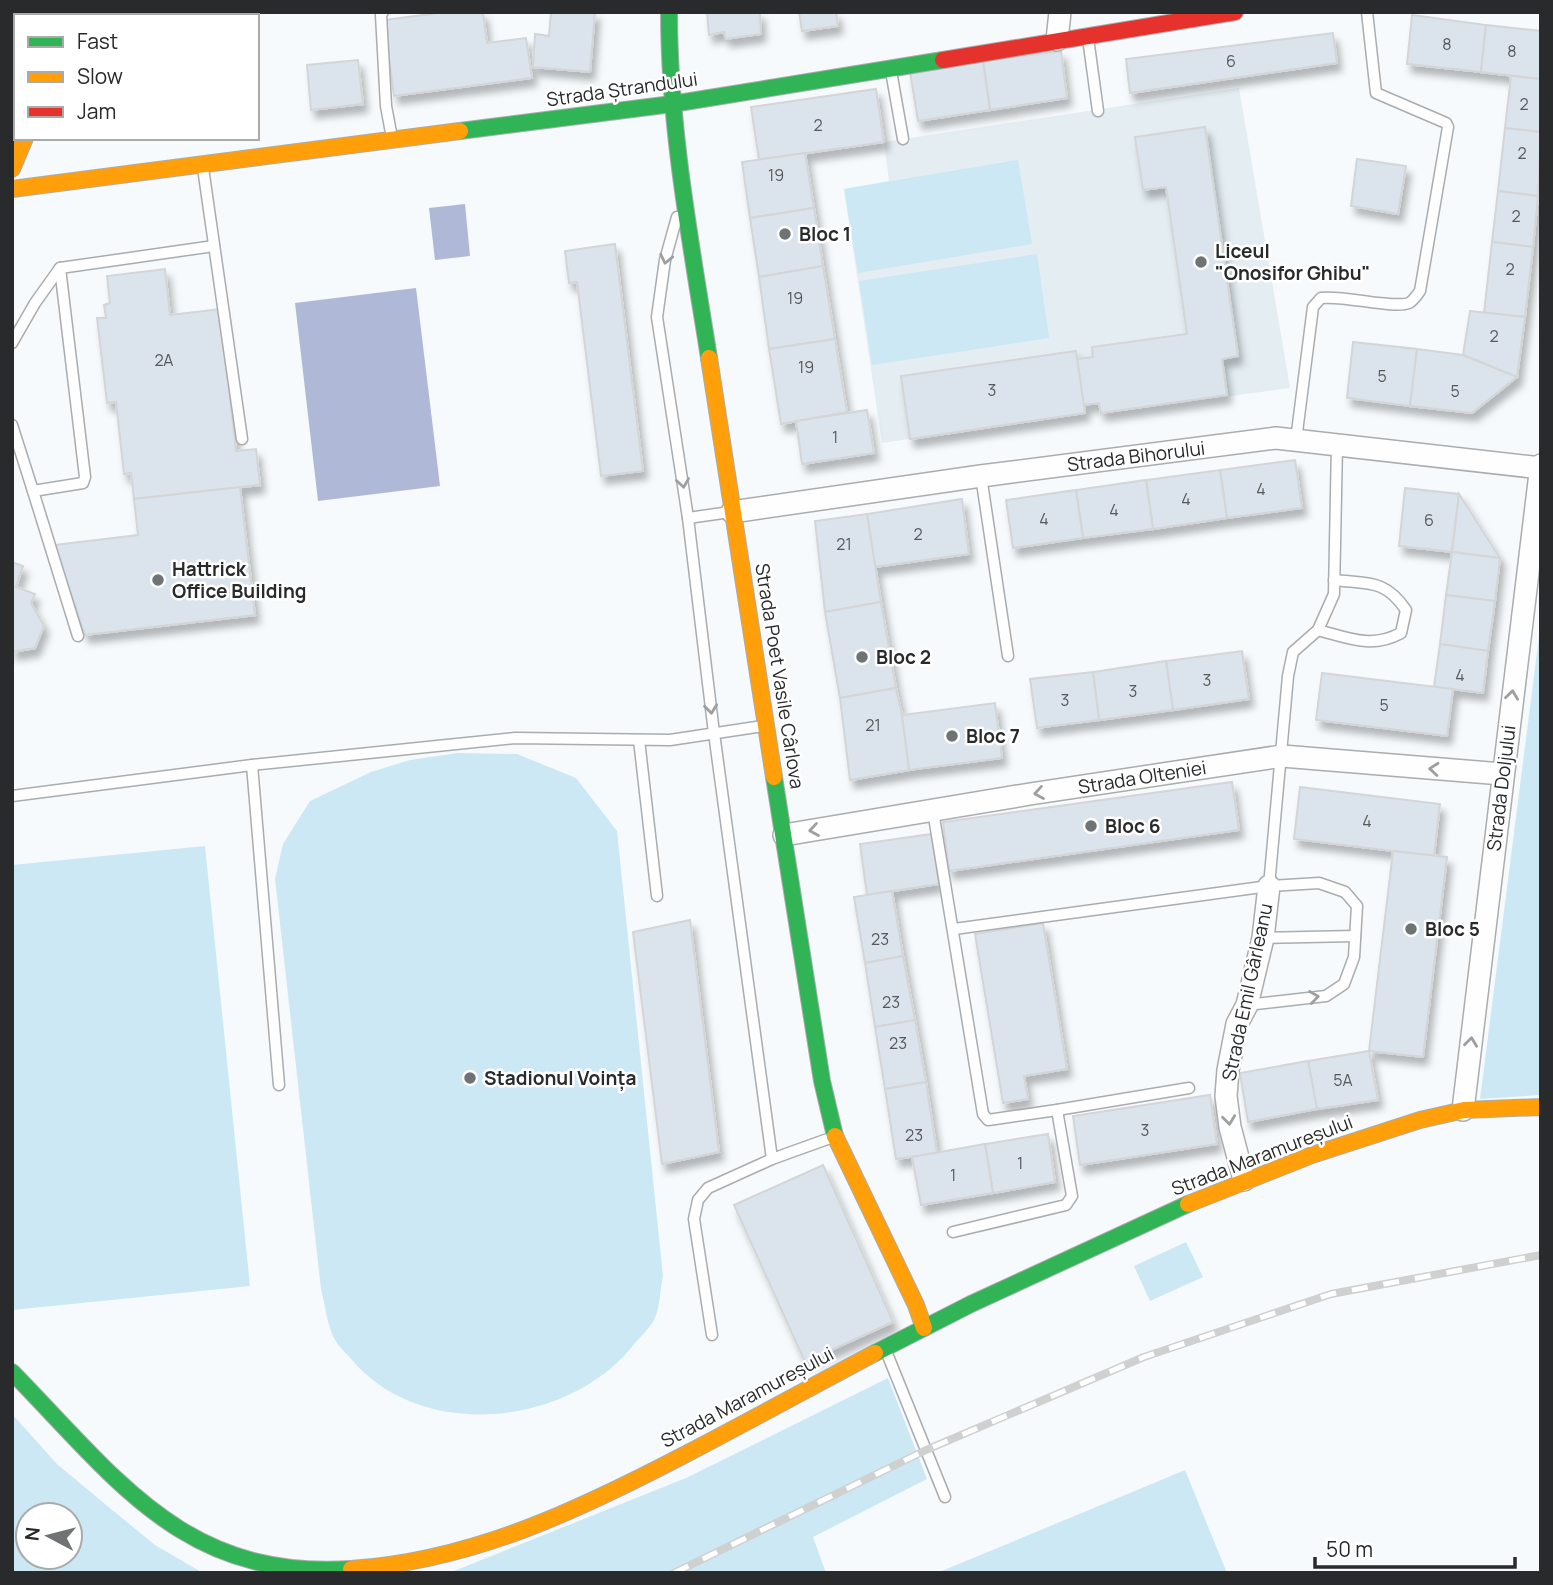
<svg xmlns="http://www.w3.org/2000/svg" width="1553" height="1585" viewBox="0 0 1553 1585" font-family="Manrope,sans-serif">
	<style>
		.built { fill: #e3edf2 }
		.green { fill: #cce8f5; fill-rule: evenodd }
		.water { fill: #b0b8d7 }
		.building { fill: #dbe3ec; stroke: #d3d5d7; stroke-width: 2; filter: url(#shadow) }
		.lines { fill: none; stroke-linecap: round; stroke-linejoin: round }
		.lane-casing { stroke: #aaacae; stroke-width: 13 }
		.street-casing { stroke: #aaacae; stroke-width: 24 }
		.fast-casing { stroke: #aaacae; stroke-width: 18 }
		.slow-casing { stroke: #aaacae; stroke-width: 18 }
		.jam-casing { stroke: #aaacae; stroke-width: 18 }
		.lane { stroke: #fefeff; stroke-width: 10 }
		.street { stroke: #fefeff; stroke-width: 21 }
		.fast { stroke: #30b455; stroke-width: 16 }
		.slow { stroke: #ff9f0a; stroke-width: 16 }
		.jam { stroke: #e5322d; stroke-width: 16 }
		.rail-casing { stroke: #cfd0d0; stroke-width: 8 }
		.rail { stroke: #fff; stroke-width: 5; stroke-dasharray: 16; stroke-linecap: butt }
		.oneway { stroke: #9e9fa0 }
		.poi-dot { fill: #707374; stroke: #fff; stroke-width: 2.5 }
		.labels { text-anchor: middle; stroke-width: 5; stroke-linejoin: round; paint-order: stroke }
		.number-label { font-size: 16px; fill: #56595c }
		.street-label { font-size: 19px; fill: #282a2b; stroke: #fff }
		.poi-label { font-size: 19px; font-weight: bold; fill: #282a2b; stroke: #fff; text-anchor: start }
	</style>
	<defs>
		<filter id="shadow"><feDropShadow dx="4.5" dy="8" stdDeviation="3.5" flood-color="#0004"/></filter>
	</defs>
	<rect width="100%" height="100%" fill="#f6fafc"/>
	<!-- built -->
	<polygon class="built" points="1239,88 1290,388 1101,413 1099,403 1084,405 1085,413 882,443 844,189 889,181 884,142"/>
	<!-- green -->
	<g class="green">
		<polygon points="1018,160 1032,244 858,273 844,189"/>
		<polygon points="1037,254 1049,338 872,365 859,281"/>
		<polygon points="1541,621 1541,1095 1480,1099"/>
		<path d="M458 753 517 754 576 778 617 831 663 1276C660 1289 660 1306 655 1318 651 1327 641 1336 635 1343 572 1426 422 1443 352 1360 347 1354 339 1347 335 1340 327 1326 325 1304 321 1289L275 879 283 844 310 801 371 772 410 760Z"/>
		<polygon points="205,846 250,1286 12,1310 12,865"/>
		<polygon points="1186,1242 1203,1277 1150,1301 1134,1266"/>
		<polygon points="888,1378 927,1479 813,1537 826,1573 449,1573 686,1478"/>
		<path d="M12 1414 57 1464 111 1509 155 1545 203 1573H12ZM28 1515H70V1557H28Z"/>
		<polygon points="1185,1470 1227,1573 937,1573 1154,1483"/>
	</g>
	<!-- water -->
	<g class="water">
		<polygon points="465,204 470,256 435,260 429,208"/>
		<polygon points="416,288 440,486 318,501 295,303"/>
	</g>
	<!-- building -->
	<g class="building">
		<polygon points="12,12 33,13 31,16 16,16 16,53 12,52"/>
		<polygon points="150,12 170,12 169,16 159,16"/>
		<polygon points="446,12 483,12 487,43 526,38 532,78 394,96 384,20"/>
		<polygon points="551,12 595,12 590,72 533,67 535,34 549,36"/>
		<polygon points="707,12 760,12 761,34 726,39 724,32 709,35"/>
		<polygon points="799,12 836,12 838,26 802,31"/>
		<polygon points="1412,15 1486,25 1481,72 1407,64"/>
		<polygon points="1486,25 1541,31 1541,79 1481,72"/>
		<polygon points="1333,33 1337,63 1130,93 1126,59"/>
		<polygon points="1061,51 1067,98 990,110 983,61"/>
		<polygon points="358,60 363,104 311,110 307,65"/>
		<polygon points="983,61 990,110 918,121 910,72"/>
		<polygon points="1511,76 1541,79 1541,132 1505,128"/>
		<polygon points="876,89 884,142 759,160 751,107"/>
		<polygon points="1205,127 1238,356 1222,359 1227,395 1101,413 1099,403 1083,405 1077,359 1093,357 1092,347 1187,334 1166,187 1143,190 1135,137"/>
		<polygon points="1505,128 1541,132 1538,196 1498,191"/>
		<polygon points="805,153 814,208 750,218 742,162"/>
		<polygon points="1357,159 1406,166 1398,214 1351,206"/>
		<polygon points="1498,191 1538,196 1533,247 1492,242"/>
		<polygon points="814,208 823,266 759,277 750,218"/>
		<polygon points="1492,242 1533,247 1525,317 1484,313"/>
		<polygon points="615,244 643,471 601,476 577,282 569,283 565,251"/>
		<polygon points="823,266 835,339 769,349 759,277"/>
		<polygon points="165,269 170,315 220,309 236,451 256,449 260,485 134,499 131,473 124,474 116,402 107,403 97,318 106,318 104,305 110,303 107,276"/>
		<polygon points="1470,311 1525,317 1517,377 1463,355"/>
		<polygon points="835,339 847,412 781,424 769,349"/>
		<polygon points="1353,342 1417,349 1410,406 1347,398"/>
		<polygon points="1417,349 1463,355 1517,377 1472,413 1410,406"/>
		<polygon points="1076,351 1085,413 910,439 901,376"/>
		<polygon points="867,410 874,453 802,464 796,421"/>
		<polygon points="1295,460 1302,508 1227,518 1220,470"/>
		<polygon points="1220,470 1227,518 1153,529 1146,480"/>
		<polygon points="1146,480 1153,529 1083,538 1076,490"/>
		<polygon points="240,487 255,615 85,635 54,545 138,535 134,499"/>
		<polygon points="1405,488 1459,494 1452,552 1399,546"/>
		<polygon points="1076,490 1083,538 1013,548 1006,500"/>
		<polygon points="1459,494 1500,558 1452,552"/>
		<polygon points="962,499 969,554 874,567 867,514"/>
		<polygon points="867,514 881,602 825,612 815,521"/>
		<polygon points="1452,552 1500,558 1495,601 1446,595"/>
		<polygon points="12,562 23,566 16,587 35,594 31,603 44,626 35,648 12,652"/>
		<polygon points="1446,595 1495,601 1488,651 1440,644"/>
		<polygon points="881,602 896,688 840,698 825,612"/>
		<polygon points="1440,644 1488,651 1483,693 1434,687"/>
		<polygon points="1242,651 1249,699 1173,710 1166,661"/>
		<polygon points="1166,661 1173,710 1099,720 1093,672"/>
		<polygon points="1093,672 1099,720 1037,728 1030,679"/>
		<polygon points="1322,673 1453,689 1447,736 1316,720"/>
		<polygon points="896,688 902,715 910,770 850,780 840,698"/>
		<polygon points="995,703 1002,758 909,770 902,715"/>
		<polygon points="1232,782 1239,830 949,871 943,822"/>
		<polygon points="1300,787 1440,804 1434,856 1294,839"/>
		<polygon points="932,834 939,884 867,895 860,844"/>
		<polygon points="1393,851 1447,857 1423,1057 1369,1051"/>
		<polygon points="892,891 903,956 865,963 854,897"/>
		<polygon points="690,920 719,1152 662,1164 633,932"/>
		<polygon points="1043,923 1067,1069 1024,1076 1028,1099 1003,1103 975,934"/>
		<polygon points="903,956 915,1020 875,1027 865,963"/>
		<polygon points="915,1020 926,1082 885,1089 875,1027"/>
		<polygon points="1369,1051 1378,1100 1317,1109 1308,1061"/>
		<polygon points="1308,1061 1317,1109 1248,1122 1240,1073"/>
		<polygon points="926,1082 937,1153 896,1159 885,1089"/>
		<polygon points="1210,1095 1217,1144 1080,1165 1073,1116"/>
		<polygon points="1048,1134 1055,1182 993,1193 985,1144"/>
		<polygon points="985,1144 993,1193 921,1205 912,1157"/>
		<polygon points="823,1165 893,1322 805,1362 734,1205"/>
	</g>
	<g class="lines">
		<defs>
			<g id="lane">
				<polyline points="383,12 381,15 386,106 392,138"/>
				<polyline points="1088,38 1098,111"/>
				<polyline points="891,71 903,139"/>
				<polyline points="203,168 242,439"/>
				<polyline points="677,217 665,260 657,317 688,518 714,733 772,1159 833,1137"/>
				<polyline points="12,343 35,303 60,268"/>
				<polyline points="12,425 33,491 83,483 85,477 60,268 214,246"/>
				<path d="M1296 440 1313 307 1321 298C1344 295 1393 309 1409 303 1414 300 1416 296 1420 291L1448 127 1446 123 1376 93 1367 12"/>
				<polyline points="981,476 1008,656"/>
				<polyline points="33,491 78,636"/>
				<polyline points="688,518 730,512"/>
				<path d="M1318 630C1348 638 1372 649 1401 633L1406 610C1385 579 1368 584 1334 580"/>
				<polyline points="639,740 657,896"/>
				<polyline points="252,765 279,1085"/>
				<polyline points="12,796 252,765 515,738 670,740 763,726"/>
				<polyline points="933,811 983,1114 988,1120 1057,1110 1072,1196 1066,1205 953,1232"/>
				<polyline points="1269,886 1288,676 1293,652 1318,630 1334,594 1337,444"/>
				<polyline points="954,929 1269,886 1319,883 1345,892 1357,906 1354,957 1344,984 1326,996 1247,1005"/>
				<polyline points="1263,938 1355,936"/>
				<polyline points="1057,1110 1189,1088"/>
				<polyline points="712,1335 694,1219 698,1200 708,1188 772,1159"/>
				<polyline points="886,1351 945,1497"/>
			</g>
			<g id="street">
				<polyline points="1057,40 1060,12"/>
				<polyline points="732,512 981,476 1276,438 1541,468"/>
				<polyline points="784,835 1030,794 1282,756 1502,774"/>
				<polyline points="1463,1110 1541,465"/>
				<polyline points="1244,1180 1230,1127 1226,1096 1228,1070 1237,1024 1247,1005 1263,938 1269,886"/>
			</g>
			<g id="fast">
				<path d="M669 12C669 128 691 244 709 358"/>
				<polyline points="75,16 77,12"/>
				<polyline points="460,131 672,104 943,60"/>
				<polyline points="774,777 822,1081 835,1136"/>
				<polyline points="875,1353 971,1304 1188,1204"/>
				<path d="M12 1372C117 1479 184 1580 351 1569"/>
			</g>
			<g id="slow">
				<polyline points="12,169 25,138"/>
				<polyline points="12,189 460,131"/>
				<polyline points="709,358 774,777"/>
				<polyline points="835,1136 916,1305 924,1328"/>
				<polyline points="1188,1204 1312,1155 1420,1120 1464,1110 1541,1107"/>
				<path d="M351 1569C473 1561 581 1509 688 1453 751 1420 813 1386 875 1353"/>
			</g>
			<polyline id="jam" points="943,60 1235,12"/>
		</defs>
		<!-- lane casing -->
		<use href="#lane" class="lane-casing"/>
		<!-- street casing -->
		<use href="#street" class="street-casing"/>
		<!-- fast casing -->
		<use href="#fast" class="fast-casing"/>
		<!-- slow casing -->
		<use href="#slow" class="slow-casing"/>
		<!-- jam casing -->
		<use href="#jam" class="jam-casing"/>
		<!-- lane -->
		<use href="#lane" class="lane"/>
		<!-- street -->
		<use href="#street" class="street"/>
		<!-- fast -->
		<use href="#fast" class="fast"/>
		<!-- slow -->
		<use href="#slow" class="slow"/>
		<!-- jam -->
		<use href="#jam" class="jam"/>
		<defs>
			<polyline id="rail" points="674,1573 926,1450 1144,1357 1331,1294 1541,1255"/>
		</defs>
		<!-- rail casing -->
		<use href="#rail" class="rail-casing"/>
		<!-- rail -->
		<use href="#rail" class="rail"/>
	</g>
	<!-- one-way arrows -->
	<defs><path id="oneway-chevron" d="M-2-3.5L2.5 0L-2 3.5" fill="none" stroke-width="1.6" stroke-linecap="round" stroke-linejoin="round" transform="scale(1.75)"/></defs>
	<g class="oneway">
		<use href="#oneway-chevron" transform="translate(666 259) rotate(102)"/>
		<use href="#oneway-chevron" transform="translate(683 483) rotate(81)"/>
		<use href="#oneway-chevron" transform="translate(1512 695) rotate(-83)"/>
		<use href="#oneway-chevron" transform="translate(711 709) rotate(83)"/>
		<use href="#oneway-chevron" transform="translate(1434 769) rotate(-175)"/>
		<use href="#oneway-chevron" transform="translate(1039 793) rotate(171)"/>
		<use href="#oneway-chevron" transform="translate(814 830) rotate(171)"/>
		<use href="#oneway-chevron" transform="translate(1314 997) rotate(-8)"/>
		<use href="#oneway-chevron" transform="translate(1471 1042) rotate(-83)"/>
		<use href="#oneway-chevron" transform="translate(1229 1120) rotate(83)"/>
	</g>
	<!-- markers -->
	<g class="poi-dot">
		<circle cx="785" cy="234" r="7"/>
		<circle cx="1201" cy="262" r="7"/>
		<circle cx="158" cy="580" r="7"/>
		<circle cx="862" cy="657" r="7"/>
		<circle cx="952" cy="736" r="7"/>
		<circle cx="1091" cy="826" r="7"/>
		<circle cx="1411" cy="929" r="7"/>
		<circle cx="470" cy="1078" r="7"/>
	</g>
	<g class="labels">
		<!-- number labels -->
		<g class="number-label">
			<text x="1447" y="50">8</text>
			<text x="1512" y="57">8</text>
			<text x="1231" y="67">6</text>
			<text x="1524" y="110">2</text>
			<text x="818" y="131">2</text>
			<text x="1522" y="159">2</text>
			<text x="776" y="181">19</text>
			<text x="1516" y="222">2</text>
			<text x="1510" y="275">2</text>
			<text x="795" y="304">19</text>
			<text x="1494" y="342">2</text>
			<text x="164" y="366">2A</text>
			<text x="806" y="373">19</text>
			<text x="1382" y="382">5</text>
			<text x="992" y="396">3</text>
			<text x="1455" y="397">5</text>
			<text x="835" y="443">1</text>
			<text x="1261" y="495">4</text>
			<text x="1186" y="505">4</text>
			<text x="1114" y="516">4</text>
			<text x="1044" y="525">4</text>
			<text x="1429" y="526">6</text>
			<text x="918" y="540">2</text>
			<text x="844" y="550">21</text>
			<text x="1460" y="681">4</text>
			<text x="1207" y="686">3</text>
			<text x="1133" y="697">3</text>
			<text x="1065" y="706">3</text>
			<text x="1384" y="711">5</text>
			<text x="873" y="731">21</text>
			<text x="1367" y="827">4</text>
			<text x="880" y="945">23</text>
			<text x="891" y="1008">23</text>
			<text x="898" y="1049">23</text>
			<text x="1343" y="1086">5A</text>
			<text x="1145" y="1136">3</text>
			<text x="914" y="1141">23</text>
			<text x="1020" y="1169">1</text>
			<text x="953" y="1181">1</text>
		</g>
		<!-- street labels -->
		<g class="street-label">
			<text transform="translate(622 89) rotate(-8)" y="7">Strada Ștrandului</text>
			<text transform="translate(1136 456) rotate(-7)" y="7">Strada Bihorului</text>
			<text transform="translate(780 676) rotate(81)" y="7">Strada Poet Vasile Cârlova</text>
			<text transform="translate(1142 777) rotate(-9)" y="7">Strada Olteniei</text>
			<text transform="translate(1501 788) rotate(-83)" y="7">Strada Doljului</text>
			<text transform="translate(1247 992) rotate(-78)" y="7">Strada Emil Gârleanu</text>
			<text transform="translate(1262 1155) rotate(-21)" y="7">Strada Maramureșului</text>
			<text transform="translate(747 1397) rotate(-28)" y="7">Strada Maramureșului</text>
		</g>
		<!-- poi labels -->
		<g class="poi-label">
			<text x="799" y="241">Bloc 1</text>
			<text x="1215" y="258">Liceul<tspan x="1215" dy="22">"Onosifor Ghibu"</tspan></text>
			<text x="172" y="576">Hattrick<tspan x="172" dy="22">Office Building</tspan></text>
			<text x="876" y="664">Bloc 2</text>
			<text x="966" y="743">Bloc 7</text>
			<text x="1105" y="833">Bloc 6</text>
			<text x="1425" y="936">Bloc 5</text>
			<text x="484" y="1085">Stadionul Voința</text>
		</g>
	</g>
	<!-- border -->
	<rect width="1553" height="1585" fill="none" stroke="#282a2b" stroke-width="28"/>
	<!-- legend -->
	<rect x="14" y="14" width="245" height="126" fill="#ffffff" stroke="#a9aaaa" stroke-width="2"/>
	<rect x="28" y="37" width="35" height="10" fill="#30b455" stroke="#a9aaaa" stroke-width="2"/>
	<text x="77" y="49" font-size="21" fill="#282a2b">Fast</text>
	<rect x="28" y="72" width="35" height="10" fill="#ff9f0a" stroke="#a9aaaa" stroke-width="2"/>
	<text x="77" y="84" font-size="21" fill="#282a2b">Slow</text>
	<rect x="28" y="107" width="35" height="10" fill="#e5322d" stroke="#a9aaaa" stroke-width="2"/>
	<text x="77" y="119" font-size="21" fill="#282a2b">Jam</text>
	<!-- north arrow -->
	<g transform="translate(49 1536) rotate(277)"><circle r="33" fill="#ffffff" stroke="#a9aaaa" stroke-width="2"/>
	<path d="M0-5L12 26L0 18L-12 26Z" fill="#707374"/>
	<text y="-10" font-size="19" font-weight="bold" text-anchor="middle" fill="#282a2b">N</text>
	</g>
	<!-- scale -->
	<path d="M1315 1557v10h200v-10" fill="none" stroke="#282a2b" stroke-width="3.5"/>
	<text x="1326" y="1557" font-size="21" fill="#282a2b" stroke="#ffffff" stroke-width="5" paint-order="stroke">50 m</text>
</svg>
